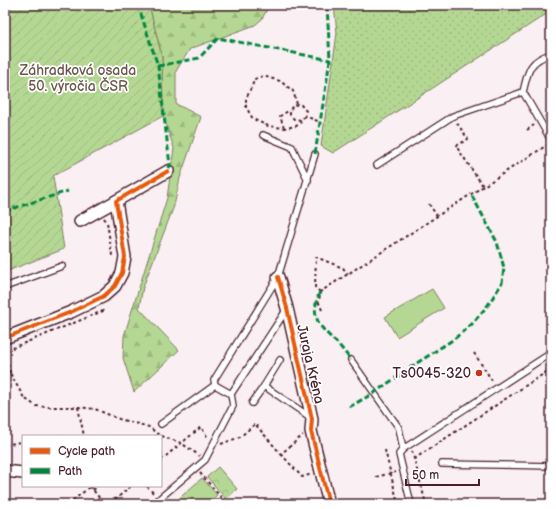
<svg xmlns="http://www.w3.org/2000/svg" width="556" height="509" viewBox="0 0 556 509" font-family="'Balsamiq Sans',sans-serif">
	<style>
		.grass { fill: url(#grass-dots); stroke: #7f7c5f }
		.forest { fill: url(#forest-firs); stroke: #7f7c5f }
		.park { fill: url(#park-crowns); stroke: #7f7c5f }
		.garden { fill: url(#garden-furrows); stroke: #7f7c5f }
		.pitch { fill: #b4d893; stroke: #7f7c5f }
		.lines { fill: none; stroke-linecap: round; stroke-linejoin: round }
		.service-casing { stroke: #4a1f2b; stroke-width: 8 }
		.minor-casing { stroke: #4a1f2b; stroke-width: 14 }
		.path { stroke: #4a1f2b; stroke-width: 2; stroke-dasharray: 3 3; stroke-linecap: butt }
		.service { stroke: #fff; stroke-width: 5.5 }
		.minor { stroke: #fff; stroke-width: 11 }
		.quiet { stroke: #00873e; stroke-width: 3; stroke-dasharray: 6 3; stroke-linecap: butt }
		.cycleway-casing { stroke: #fff; stroke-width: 6 }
		.cycleway { stroke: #e8590c; stroke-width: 4 }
		.poi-dot { fill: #c8321e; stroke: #fff; stroke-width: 1.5 }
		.labels { text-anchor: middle; stroke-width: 3.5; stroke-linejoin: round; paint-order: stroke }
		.park-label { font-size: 14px; fill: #6a564a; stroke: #fff }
		.street-label { font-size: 14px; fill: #4a1f2b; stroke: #fff }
		.poi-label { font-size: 14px; fill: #4a1f2b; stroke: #fff; text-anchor: end }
	</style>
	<defs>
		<pattern id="grass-dots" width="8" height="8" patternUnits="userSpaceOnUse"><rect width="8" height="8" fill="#b4d893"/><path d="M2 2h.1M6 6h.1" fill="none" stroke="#9cb97f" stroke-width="1.8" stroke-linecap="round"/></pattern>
		<pattern id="forest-firs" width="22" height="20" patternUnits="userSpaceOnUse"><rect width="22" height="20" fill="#b4d893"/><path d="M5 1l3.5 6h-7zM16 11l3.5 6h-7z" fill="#9cb97f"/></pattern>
		<pattern id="park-crowns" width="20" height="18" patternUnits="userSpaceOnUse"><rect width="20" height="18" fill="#b4d893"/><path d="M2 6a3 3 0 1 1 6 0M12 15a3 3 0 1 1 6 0" fill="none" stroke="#9cb97f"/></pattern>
		<pattern id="garden-furrows" width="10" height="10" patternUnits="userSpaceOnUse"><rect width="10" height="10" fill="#b4d893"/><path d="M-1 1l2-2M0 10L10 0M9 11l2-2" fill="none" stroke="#9cb97f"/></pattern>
	</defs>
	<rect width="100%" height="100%" fill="#faeff3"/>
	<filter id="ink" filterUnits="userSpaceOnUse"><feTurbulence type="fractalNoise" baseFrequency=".025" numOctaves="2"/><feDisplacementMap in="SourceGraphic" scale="8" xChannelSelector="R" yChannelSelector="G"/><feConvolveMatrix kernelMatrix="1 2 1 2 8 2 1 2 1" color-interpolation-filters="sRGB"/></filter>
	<g filter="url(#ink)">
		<!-- grass -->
		<polygon class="grass" points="334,5 551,5 551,11 333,153 321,146 337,33"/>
		<!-- forest -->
		<polygon class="forest" points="149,5 269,5 262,19 255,25 190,49 176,71 176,104 201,117 180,178 174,206 143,287 139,308 179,350 134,392 123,358 124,336 167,198 174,148 163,116 162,57"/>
		<!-- park -->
		<polygon class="park" points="218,467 237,489 226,499 207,477"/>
		<!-- garden -->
		<polygon class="garden" points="5,5 149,5 162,57 163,116 53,176 64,249 5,272"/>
		<!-- pitch -->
		<g class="pitch">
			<polygon points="432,289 444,308 397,337 385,317"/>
			<polygon points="202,478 217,495 207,504 175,504 174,503"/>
		</g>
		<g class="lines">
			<defs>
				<g id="service">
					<path d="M523 92C528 72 528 61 551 54"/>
					<polyline points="263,135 292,147 308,180"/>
					<polyline points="377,165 453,116 523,92 551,140"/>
					<polyline points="5,287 62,266"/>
					<polyline points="280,360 264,386 310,417"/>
					<polyline points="351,360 399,428 403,449"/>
					<polyline points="215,385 214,380 278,277 315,154"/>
					<polyline points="252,403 264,386"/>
					<polyline points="161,424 215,385 231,394 287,309"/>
					<polyline points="442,464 551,466"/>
					<polyline points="153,504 205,460 233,406 231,394"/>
					<polyline points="411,504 399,454 403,449 551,353"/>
				</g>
				<g id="minor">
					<polyline points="80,221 116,201"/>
					<polyline points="278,277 287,308 312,419 311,431 329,504"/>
					<polyline points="5,338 71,312 104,296 115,286 122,273 125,257 116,201 168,171"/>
					<polyline points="5,471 23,473"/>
				</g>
			</defs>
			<!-- service casing -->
			<use href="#service" class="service-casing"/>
			<!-- minor casing -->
			<use href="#minor" class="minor-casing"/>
			<!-- path -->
			<g class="path">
				<polyline points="297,104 293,91 280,81 263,76 255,79 246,99 246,107 253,119 268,126 284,128 296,126 300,124 301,120"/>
				<path d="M305 116 301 120 294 119 290 115C290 107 293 103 301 105L306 111 305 116 320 122"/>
				<polyline points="545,117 551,113"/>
				<polyline points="457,123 468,139 456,146 483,186"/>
				<polyline points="284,128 280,116 290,110"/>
				<polyline points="527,130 534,125"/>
				<polyline points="429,204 437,216"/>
				<polyline points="104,218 107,222 112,255 115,255"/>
				<polyline points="320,292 315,287 316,257 343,268 348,274"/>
				<polyline points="322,310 319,303 320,292 547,145"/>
				<polyline points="474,353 493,382"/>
				<polyline points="5,372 10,373 24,398 36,406 47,407 78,407 95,409 119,419 149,427 159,435 181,443 200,456"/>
				<polyline points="10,373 5,351 103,311 102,308"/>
				<polyline points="78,407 84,436"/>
				<polyline points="221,444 240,437 255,424 281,454 303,435"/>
				<polyline points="5,445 20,442 23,446"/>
				<polyline points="385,450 398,504"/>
				<polyline points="412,451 426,504"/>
				<polyline points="281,454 302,477 312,474"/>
				<polyline points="414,459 551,369"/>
				<polyline points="161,460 201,427 208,438"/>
				<polyline points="200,473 221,497 221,504"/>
				<polyline points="376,477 396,472"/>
				<polyline points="90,486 104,504"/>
				<polyline points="147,486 154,494"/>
				<polyline points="93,490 98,486"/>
				<polyline points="68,504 90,487"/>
				<polyline points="110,504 131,486"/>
			</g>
			<!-- service -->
			<use href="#service" class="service"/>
			<!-- minor -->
			<use href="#minor" class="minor"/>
			<!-- quiet -->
			<g class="quiet">
				<polyline points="138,5 158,66 170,165 168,171"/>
				<polyline points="158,66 199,58 218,38 330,60"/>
				<polyline points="315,154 330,60 327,5"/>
				<polyline points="5,211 68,191"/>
				<path d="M320 292C308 318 321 328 339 345 343 350 347 355 351 360"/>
				<polyline points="349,407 374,393 414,365 454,339 472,324 488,305 502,283 504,268 497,242 471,194"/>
			</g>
			<defs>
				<g id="cycleway">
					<polyline points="278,277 287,308 312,419 311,431 329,504"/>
					<polyline points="5,338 71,312 104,296 115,286 122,273 125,257 116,201 168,171"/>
				</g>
			</defs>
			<!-- cycleway casing -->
			<use href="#cycleway" class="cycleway-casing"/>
			<!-- cycleway -->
			<use href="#cycleway" class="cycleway"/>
		</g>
	</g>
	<!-- markers -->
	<circle class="poi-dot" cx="479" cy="373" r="4"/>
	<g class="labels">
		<!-- park labels -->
		<g class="park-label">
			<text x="78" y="75">Záhradková osada<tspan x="78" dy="16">50. výročia ČSR</tspan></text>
		</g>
		<!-- street labels -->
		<g class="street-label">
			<text transform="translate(311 364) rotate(77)" y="5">Juraja Kréna</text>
		</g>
		<!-- poi labels -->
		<g class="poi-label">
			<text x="471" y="378">Ts0045-320</text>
		</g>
	</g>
	<!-- margin -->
	<rect width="556" height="509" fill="none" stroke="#fff" stroke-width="20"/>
	<rect x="10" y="10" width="536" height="489" fill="none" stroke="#4a1f2b" stroke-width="1.5" filter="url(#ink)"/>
	<!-- legend -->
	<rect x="22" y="435" width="140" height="52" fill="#ffffff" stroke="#b7a5aa"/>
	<rect x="30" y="448" width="20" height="6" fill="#e8590c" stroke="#b7a5aa"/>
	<text x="58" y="455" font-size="12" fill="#4a1f2b">Cycle path</text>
	<rect x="30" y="468" width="20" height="6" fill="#00873e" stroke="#b7a5aa"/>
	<text x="58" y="475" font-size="12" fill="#4a1f2b">Path</text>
	<!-- scale -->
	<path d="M406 479v6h73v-6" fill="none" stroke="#4a1f2b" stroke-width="2"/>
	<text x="412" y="479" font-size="12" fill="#4a1f2b" stroke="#ffffff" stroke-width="3" paint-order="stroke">50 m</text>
</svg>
